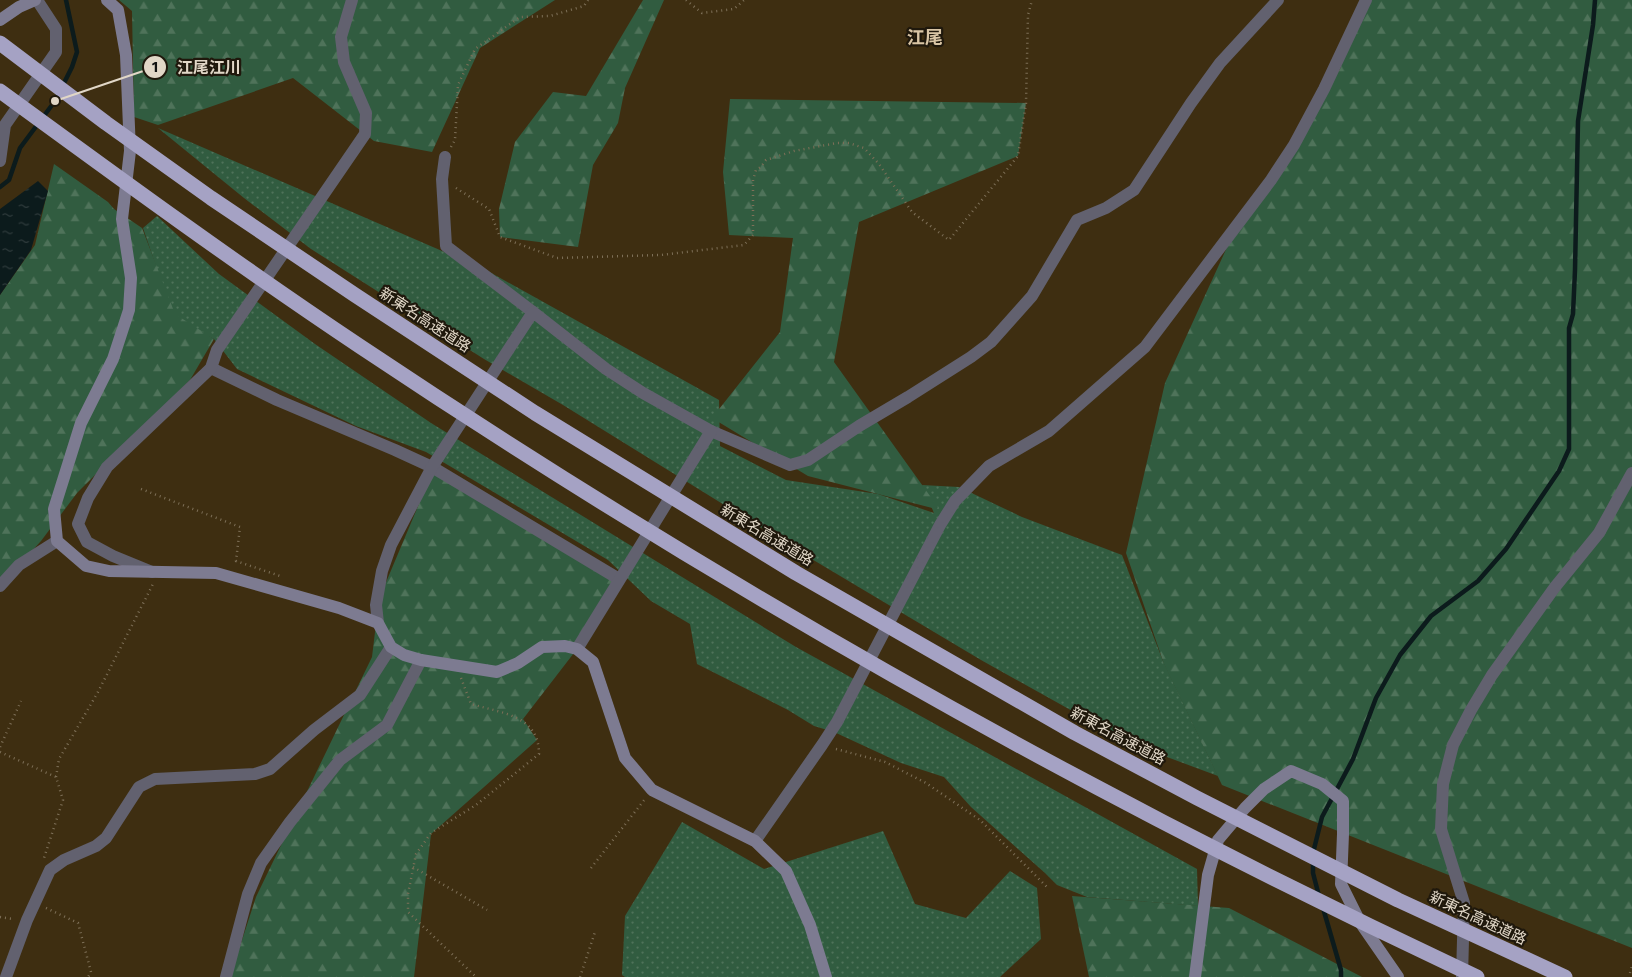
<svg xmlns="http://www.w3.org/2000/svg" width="1632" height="977" viewBox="0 0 1632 977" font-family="'Fira Sans Condensed','Noto Sans JP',sans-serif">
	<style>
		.grass { fill: url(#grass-dots) }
		.forest { fill: url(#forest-firs) }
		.water { fill: url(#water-ripples) }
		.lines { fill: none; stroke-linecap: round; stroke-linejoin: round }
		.stream { stroke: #0c1b1c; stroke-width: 4.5 }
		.path { stroke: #7e7058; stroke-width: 2.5; stroke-dasharray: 1 4; stroke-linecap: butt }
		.street { stroke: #62616f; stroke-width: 12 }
		.secondary { stroke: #7d7b91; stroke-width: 12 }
		.highway { stroke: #a5a2c4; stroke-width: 15 }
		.labels { text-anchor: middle; stroke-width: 4.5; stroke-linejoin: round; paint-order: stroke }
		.street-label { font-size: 15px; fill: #e1d7c7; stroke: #1f180c }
		.quarter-label { font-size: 18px; font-weight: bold; fill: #d9c5a5; stroke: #1f180c }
		.leader { fill: none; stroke: #e1d7c7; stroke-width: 2 }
		.callout-dot { fill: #e1d7c7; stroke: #1f180c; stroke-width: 2 }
		.mark-label { font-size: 15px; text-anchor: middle; font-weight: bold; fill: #111 }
		.callout-label { font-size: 16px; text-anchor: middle; font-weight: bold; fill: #e1d7c7; stroke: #1f180c; stroke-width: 4.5; stroke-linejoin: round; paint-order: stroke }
	</style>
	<defs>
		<pattern id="grass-dots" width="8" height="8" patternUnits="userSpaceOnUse" patternTransform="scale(1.25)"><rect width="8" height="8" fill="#315c40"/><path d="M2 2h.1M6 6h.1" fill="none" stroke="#4f735a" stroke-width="1.8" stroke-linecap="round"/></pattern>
		<pattern id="forest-firs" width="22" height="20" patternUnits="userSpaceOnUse" patternTransform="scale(1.25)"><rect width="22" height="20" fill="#315c40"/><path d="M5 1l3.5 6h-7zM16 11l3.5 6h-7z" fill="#4f735a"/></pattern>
		<pattern id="water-ripples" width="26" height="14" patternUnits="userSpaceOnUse" patternTransform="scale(1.25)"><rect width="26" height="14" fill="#0c1b1c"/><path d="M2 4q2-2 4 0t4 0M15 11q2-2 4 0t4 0" fill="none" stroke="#2f3b3c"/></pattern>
	</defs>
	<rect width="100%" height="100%" fill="#3e2e11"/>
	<!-- grass -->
	<g class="grass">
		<polygon points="158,128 486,270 719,400 720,446 786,480 878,494 934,513 922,485 959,487 1022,517 1122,555 1163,661 1218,776 1167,757 1101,727 981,660 805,555 563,405 484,359 311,249 244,198"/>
		<polygon points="157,216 219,274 315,344 431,423 796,647 1197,869 1198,906 1087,897 1057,885 1045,873 971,807 944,777 901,763 834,732 814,726 788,710 697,664 690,624 651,601 608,560 426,452 356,426 237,369 214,339 174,319 143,228"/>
		<polygon points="682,822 764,869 883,831 915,904 966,918 1010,871 1037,888 1041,939 1000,977 625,977 622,975 625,916"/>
	</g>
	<!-- forest -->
	<g class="forest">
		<polygon points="119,0 555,0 480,48 432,152 374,141 293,78 158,125 134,117 132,11"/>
		<polygon points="643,0 664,0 625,88 618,123 593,165 578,247 500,237 499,209 515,142 553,92 586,96"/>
		<polygon points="1364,0 1632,0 1632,948 1222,785 1164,664 1126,553 1165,383 1234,232 1340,69"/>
		<polygon points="730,99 1026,103 1018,156 859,222 834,362 940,510 808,476 712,418 780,332 793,238 729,235 723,172"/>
		<polygon points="54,164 108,202 114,209 142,228 175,314 214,339 190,380 77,493 41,541 0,586 0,295 35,245"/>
		<polygon points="432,473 619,579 577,649 523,719 537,740 431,834 414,977 230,977 256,897 372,657 379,599"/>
		<polygon points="1072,896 1229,908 1362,977 1089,977"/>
	</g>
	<!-- water -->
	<polygon class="water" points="38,181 48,191 31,250 0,295 0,209"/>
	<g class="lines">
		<!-- stream -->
		<g class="stream">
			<polyline points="0,187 9,180 20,148 55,101 72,67 77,52 66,0"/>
			<polyline points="1319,896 1313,873 1313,853 1322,817 1353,759 1376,698 1400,655 1431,616 1478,581 1506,549 1559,471 1569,449 1569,328 1573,314 1575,270 1578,121 1593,25 1595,0"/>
			<polyline points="1323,908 1341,970 1341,977"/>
		</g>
		<!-- path -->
		<g class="path">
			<polyline points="686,0 702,13 734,9 744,0"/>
			<polyline points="451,147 455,140 458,85 475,49 520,17 550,16 584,6 588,0"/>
			<polyline points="456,188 489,209 500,237 557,258 661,255 744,245 753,235 753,180 756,170 761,167 766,160 794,151 837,143 849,143 864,148 879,164 912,212 949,240 1018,156 1026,103 1028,15 1032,0"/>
			<polyline points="141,489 240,527 236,561 283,577"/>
			<path d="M461 678 471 704C501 713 539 715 539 754L476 805 431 833 416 854 408 894V912L476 977"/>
			<polyline points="0,747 21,701"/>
			<polyline points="836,749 885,762 926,783 980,820 1047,887"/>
			<polyline points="0,752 56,777 63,800 44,858"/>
			<polyline points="56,777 59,759 98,692 153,584"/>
			<polyline points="413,867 487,910"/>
			<polyline points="591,868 645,799"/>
			<polyline points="46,908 78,923 91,972 88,977"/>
			<polyline points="0,917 13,919"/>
			<polyline points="1630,973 1632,966"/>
			<polyline points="580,977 595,932"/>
		</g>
		<!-- street -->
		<g class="street">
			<polyline points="445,157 442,179 446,246 533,312"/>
			<polyline points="0,161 5,125 56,52 56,29 37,0"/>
			<polyline points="211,368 277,400 395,450 432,467 619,579"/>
			<polyline points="711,431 790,465 808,460 859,426 908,397 971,357 991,342 1032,296 1077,220 1106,208 1134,190 1191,103 1220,63 1278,0"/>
			<polyline points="152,572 113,556 87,542 78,524 88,498 107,467 211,368 217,350 365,134 366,113 344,62 341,37 352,0"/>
			<polyline points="0,586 19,565 57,541"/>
			<polyline points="378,623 376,605 382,571 391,545 432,467 533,312 606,369 643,393 711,431 577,649"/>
			<polyline points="755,841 822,745 837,722 940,525 955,501 989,466 1049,431 1145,347 1271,180 1294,145 1324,89 1366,0"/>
			<polyline points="6,977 27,920 50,870 64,860 96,846 106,838 139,787 155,779 255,774 270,769 314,730 360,695 391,647"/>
			<polyline points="226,977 248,894 261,863 290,822 340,760 387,725 421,660"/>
			<polyline points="1462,977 1464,903 1441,829 1443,784 1453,745 1471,710 1492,675 1555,587 1599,533 1632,473"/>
		</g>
		<!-- secondary -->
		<g class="secondary">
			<polyline points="107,0 118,10 126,55 130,151 122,219 131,278 129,310 113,359 81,423 54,509 57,541 86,566 109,571 216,573 339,608 378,623 391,647 404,655 421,660 497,672 518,663 542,647 565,646 577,649 593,662 625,758 652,790 755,841 786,871 810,925 826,977"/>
			<polyline points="0,20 19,7 35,0"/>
			<polyline points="1195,977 1208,875 1218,840 1245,808 1264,789 1291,771 1322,784 1343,801 1343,834 1341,884 1360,922 1398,977"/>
		</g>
		<!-- highway -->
		<g class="highway">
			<polyline points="0,43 106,123 211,198 355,295 535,413 796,573 1075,733 1197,798 1398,900 1565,977"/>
			<path d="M0 91C119 178 238 265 361 347 714 583 1092 797 1477 977"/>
		</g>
	</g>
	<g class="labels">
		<!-- street labels -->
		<g class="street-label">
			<text transform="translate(425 320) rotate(33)" y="5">新東名高速道路</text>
			<text transform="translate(767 535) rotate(31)" y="5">新東名高速道路</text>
			<text transform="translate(1118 736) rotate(28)" y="5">新東名高速道路</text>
			<text transform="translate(1478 918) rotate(25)" y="5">新東名高速道路</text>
		</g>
		<!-- quarter labels -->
		<g class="quarter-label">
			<text x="925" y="44">江尾</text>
		</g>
	</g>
	<!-- callouts -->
	<path class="leader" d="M55 101L155 67"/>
	<g class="callout-dot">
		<circle cx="55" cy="101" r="5"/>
		<circle cx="155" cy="67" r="12"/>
	</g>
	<g class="mark-label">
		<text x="155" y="72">1</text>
	</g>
	<g class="callout-label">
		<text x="209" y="73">江尾江川</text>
	</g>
</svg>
